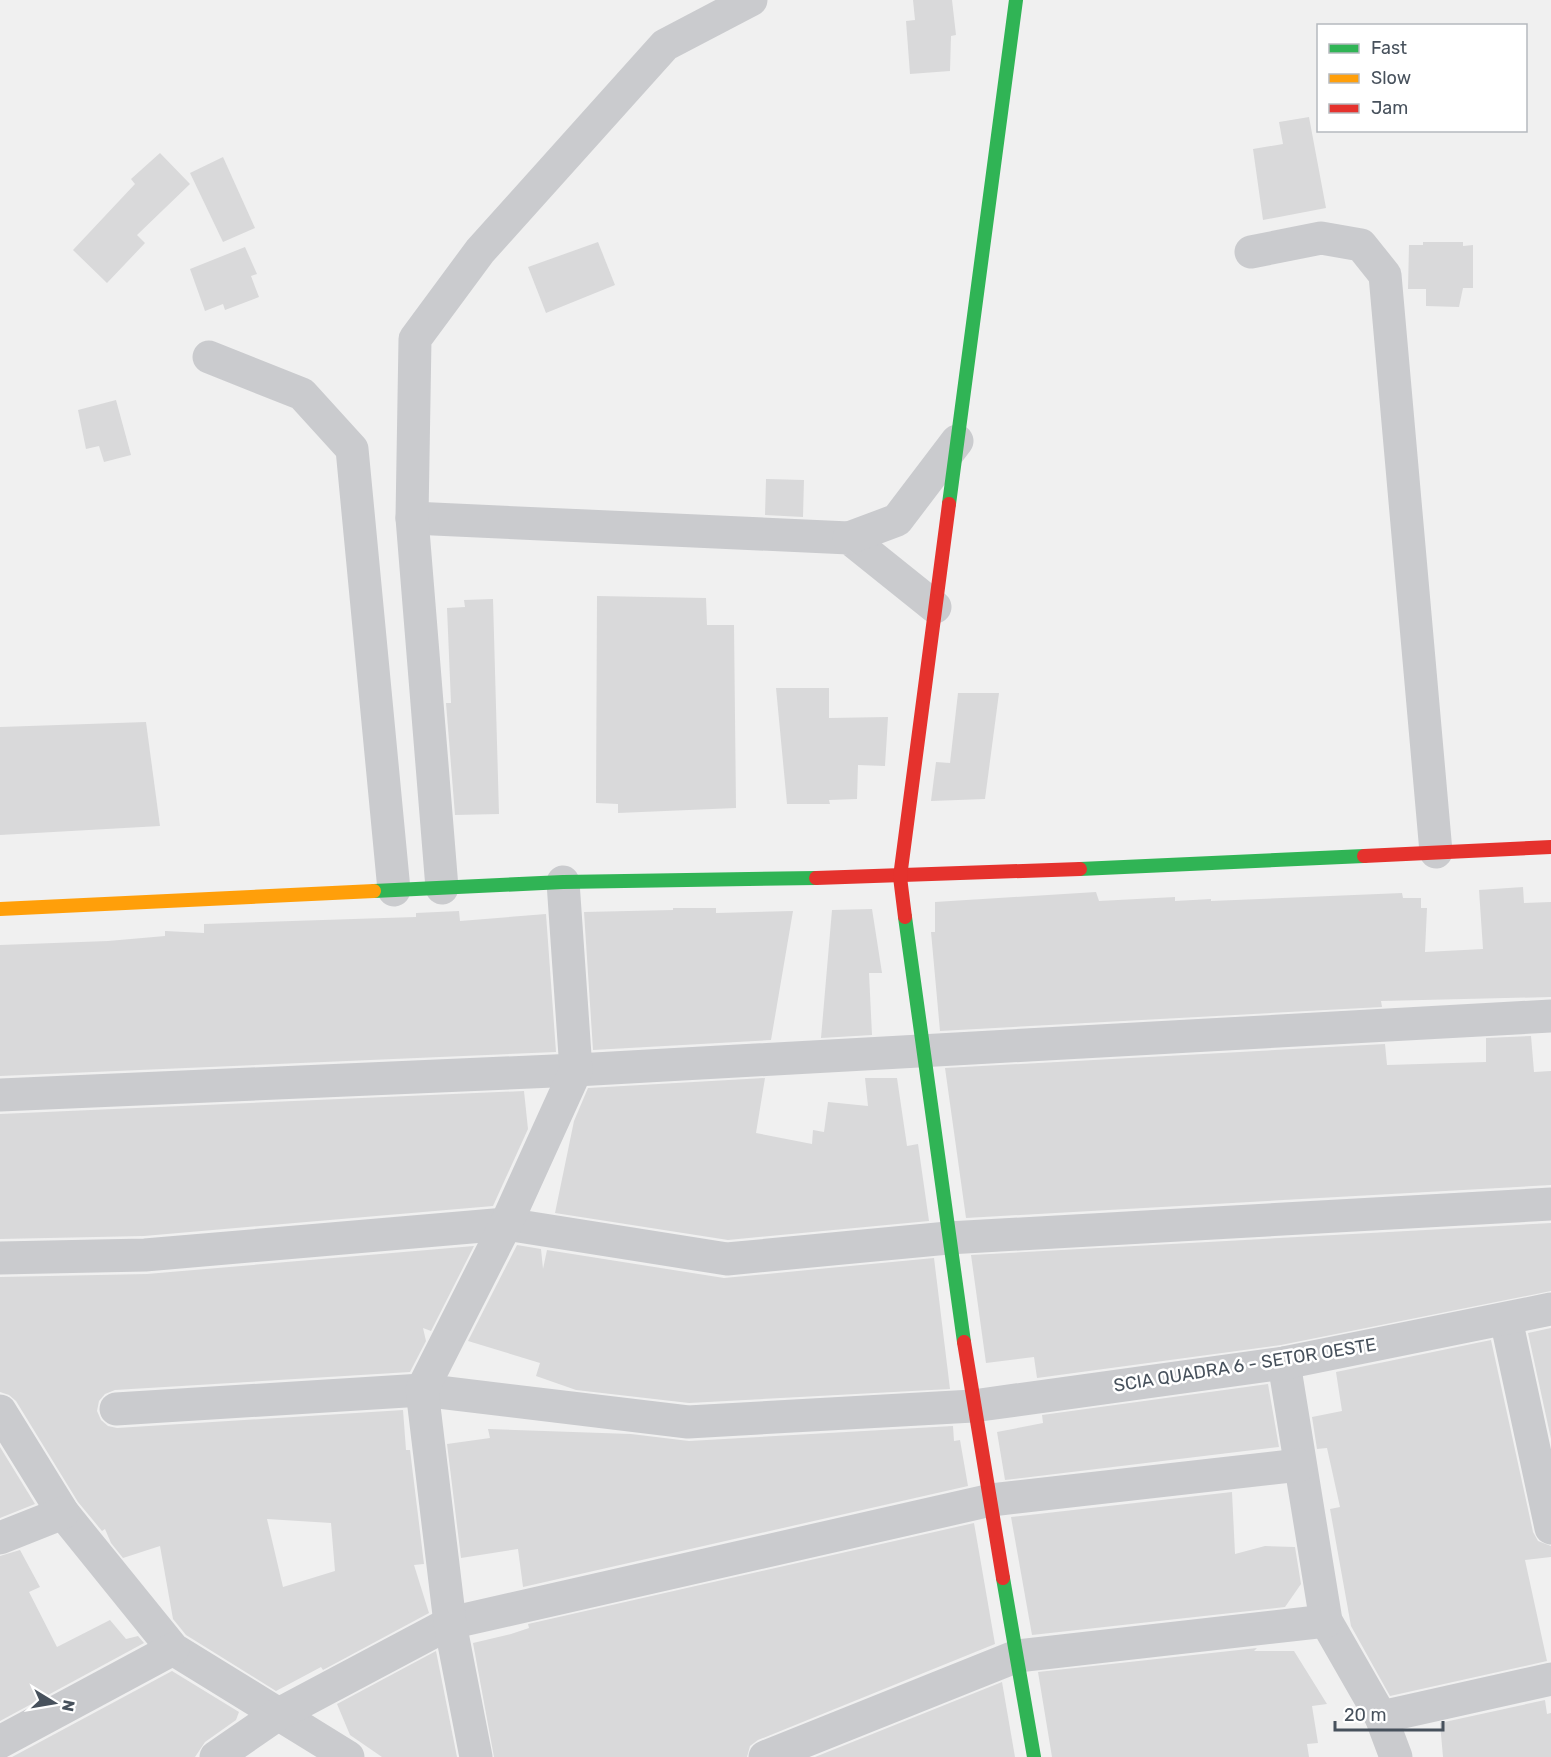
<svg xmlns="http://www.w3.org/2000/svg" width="1551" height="1757" viewBox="0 0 1551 1757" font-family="Rubik,sans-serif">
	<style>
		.building { fill: #d9d9da; fill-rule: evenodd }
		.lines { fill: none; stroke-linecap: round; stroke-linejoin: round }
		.street { stroke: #cacbce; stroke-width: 33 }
		.fast { stroke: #30b455; stroke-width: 14 }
		.slow { stroke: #ff9f0a; stroke-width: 14 }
		.jam { stroke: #e5322d; stroke-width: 14 }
		.labels { text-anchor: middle; stroke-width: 5; stroke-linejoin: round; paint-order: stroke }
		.street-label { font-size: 18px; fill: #47515c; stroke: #fff }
	</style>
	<rect width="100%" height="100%" fill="#f0f0f0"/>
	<!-- building -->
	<g class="building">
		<polygon points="913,0 952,0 956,35 951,36 950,71 910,74 906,21 915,20"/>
		<polygon points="1309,117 1326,208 1263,220 1253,149 1283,144 1279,122"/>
		<polygon points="160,153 190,184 137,235 145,243 107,283 73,250 135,184 131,179"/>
		<polygon points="223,157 255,228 223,242 190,173"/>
		<polygon points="598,242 615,285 546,313 528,267"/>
		<polygon points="1423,242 1463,242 1463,246 1473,245 1473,288 1463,288 1459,307 1426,306 1426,289 1408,289 1409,245 1423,245"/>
		<polygon points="245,247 257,274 251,276 259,297 225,310 223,304 205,311 190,269"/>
		<polygon points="116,400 131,455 104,462 99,446 86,449 78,410"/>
		<polygon points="766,479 804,480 803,517 765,515"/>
		<polygon points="597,596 706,598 707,625 734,625 736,808 618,813 618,804 596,803"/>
		<polygon points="493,599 499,814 455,815 446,703 451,703 447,608 465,607 464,600"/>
		<polygon points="776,688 829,688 829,718 888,717 885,766 858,765 857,799 829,800 830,804 787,804"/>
		<polygon points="958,693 999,693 985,799 931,801 936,762 950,763"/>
		<polygon points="146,722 160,826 0,835 0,727"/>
		<polygon points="1523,887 1524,903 1551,902 1551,997 1381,1001 1382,1007 940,1031 931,932 935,932 935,902 1096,892 1099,901 1175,897 1175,901 1211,899 1211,901 1402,893 1403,898 1421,898 1421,908 1427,908 1425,952 1483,949 1479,890"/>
		<polygon points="673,908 716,908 716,913 793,911 771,1040 593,1050 584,912 673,910"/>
		<polygon points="872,909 882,973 869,973 872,1035 821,1038 832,910"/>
		<polygon points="459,911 460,921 546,914 556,1052 0,1076 0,945 108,941 165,936 165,931 204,933 204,924 384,918 416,917 416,913"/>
		<polygon points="1531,1036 1534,1072 1551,1071 1551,1185 966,1218 945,1068 1385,1044 1387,1065 1486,1062 1486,1038"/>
		<polygon points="765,1078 756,1133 812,1144 813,1130 824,1132 828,1102 868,1106 865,1078 897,1078 907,1146 918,1144 929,1221 728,1240 555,1213 574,1121 588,1088"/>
		<polygon points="524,1091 528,1129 493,1206 144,1236 0,1239 0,1114"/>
		<polygon points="1551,1223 1551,1291 1281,1345 1037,1378 1034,1357 986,1363 971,1255"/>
		<polygon points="517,1245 541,1249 543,1269 547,1250 724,1278 934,1258 950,1389 689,1403 576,1390 536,1376 540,1363 468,1341"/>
		<path d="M474 1246 431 1331 423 1328 426 1341 410 1372 115 1390 105 1394 99 1401 97 1411 101 1420 108 1426 117 1428 403 1410 406 1450H410L424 1564 414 1565 429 1613 323 1670 321 1667 276 1691 186 1635 173 1619 160 1546 123 1558 111 1543 105 1529 102 1531 78 1502 16 1401 9 1395 0 1392V1277L147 1274ZM267 1519 331 1523 335 1571 283 1587Z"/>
		<polygon points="1551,1328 1551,1439 1528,1333"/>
		<polygon points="1491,1340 1533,1532 1538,1541 1551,1546 1551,1557 1525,1560 1547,1661 1390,1696 1351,1626 1330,1509 1340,1507 1327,1448 1317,1449 1312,1417 1342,1411 1336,1372"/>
		<polygon points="1268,1384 1279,1447 1005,1480 997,1432 1043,1423 1042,1415"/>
		<polygon points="953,1426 954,1441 960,1440 968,1486 523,1587 518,1549 461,1558 447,1444 490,1438 488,1429 631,1434 689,1441"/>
		<polygon points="0,1447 35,1504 0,1518"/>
		<polygon points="1232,1492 1235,1554 1265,1546 1295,1547 1301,1584 1285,1607 1032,1635 1011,1517"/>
		<polygon points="974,1523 995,1644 758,1740 750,1746 747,1757 494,1757 473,1643 511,1634 529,1628 528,1624"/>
		<polygon points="20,1550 40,1587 29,1592 57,1647 110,1620 126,1639 138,1636 144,1643 0,1721 0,1556"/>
		<polygon points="1257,1648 1254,1651 1294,1651 1327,1704 1312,1706 1318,1743 1307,1744 1309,1757 1052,1757 1038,1672"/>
		<polygon points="436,1651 457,1757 382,1757 350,1735 337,1704"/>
		<polygon points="172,1671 239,1712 236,1720 205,1742 195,1757 12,1757"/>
		<polygon points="1002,1682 1015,1757 815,1757"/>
		<polygon points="1545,1700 1547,1714 1551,1713 1551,1757 1443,1757 1440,1723"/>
	</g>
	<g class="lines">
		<!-- street -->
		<g class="street">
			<polyline points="1251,252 1321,238 1361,245 1385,275 1436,852"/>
			<polyline points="209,357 302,394 352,449 394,890"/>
			<polyline points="412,518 849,538 935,607"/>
			<polyline points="849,538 897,520 957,441"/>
			<polyline points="442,888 412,518 415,339 480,251 665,45 751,0"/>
			<polyline points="0,1095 576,1070 1551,1016"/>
			<polyline points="0,1258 145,1255 506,1224 727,1259 948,1238 1551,1204"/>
			<polyline points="1506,1319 1551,1528"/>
			<polyline points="1284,1363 1326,1621 1381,1717 1396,1757"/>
			<polyline points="116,1409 422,1390 688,1422 973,1406 1284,1363 1551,1309"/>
			<polyline points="0,1411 63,1513 173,1649 348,1757"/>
			<polyline points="0,1538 63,1513"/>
			<polyline points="1381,1717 1551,1679"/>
			<polyline points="0,1742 173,1649"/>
			<polyline points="216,1757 277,1715 450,1623 991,1500 1299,1465"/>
			<polyline points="476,1757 450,1623 422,1390 506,1224 576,1070 563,882"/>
			<polyline points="765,1757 1017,1656 1326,1621"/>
		</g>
		<!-- fast -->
		<g class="fast">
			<polyline points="949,504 1016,0"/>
			<polyline points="1080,869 1364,856"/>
			<polyline points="374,891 563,882 816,878"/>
			<polyline points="905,917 964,1342"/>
			<polyline points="1003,1578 1034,1757"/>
		</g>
		<!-- slow -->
		<polyline class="slow" points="0,909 374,891"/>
		<!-- jam -->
		<g class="jam">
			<polyline points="1364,856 1551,847"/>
			<polyline points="816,878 1080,869"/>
			<polyline points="905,917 900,877 949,504"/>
			<polyline points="964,1342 1003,1578"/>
		</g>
	</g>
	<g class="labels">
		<!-- street labels -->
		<g class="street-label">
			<text transform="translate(1245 1365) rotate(-9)" y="6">SCIA QUADRA 6 - SETOR OESTE</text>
		</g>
	</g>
	<!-- legend -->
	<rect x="1317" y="24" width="210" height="108" fill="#ffffff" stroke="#b5b9be" stroke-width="1.5"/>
	<rect x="1329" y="44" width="30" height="9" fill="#30b455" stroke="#b5b9be" stroke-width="1.5"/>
	<text x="1371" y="54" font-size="18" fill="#47515c">Fast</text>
	<rect x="1329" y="74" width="30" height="9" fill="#ff9f0a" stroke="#b5b9be" stroke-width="1.5"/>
	<text x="1371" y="84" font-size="18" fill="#47515c">Slow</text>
	<rect x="1329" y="104" width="30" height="9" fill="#e5322d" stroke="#b5b9be" stroke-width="1.5"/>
	<text x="1371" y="114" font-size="18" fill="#47515c">Jam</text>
	<!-- north arrow -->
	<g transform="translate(54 1703) rotate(101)" stroke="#ffffff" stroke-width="4.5" paint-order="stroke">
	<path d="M0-4.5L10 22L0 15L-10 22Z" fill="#47515c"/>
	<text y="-9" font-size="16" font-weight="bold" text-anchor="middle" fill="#47515c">N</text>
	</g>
	<!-- scale -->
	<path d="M1335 1721v9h108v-9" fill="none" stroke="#47515c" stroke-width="3"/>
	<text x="1344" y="1721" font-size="18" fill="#47515c" stroke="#ffffff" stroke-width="4.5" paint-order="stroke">20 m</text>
</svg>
